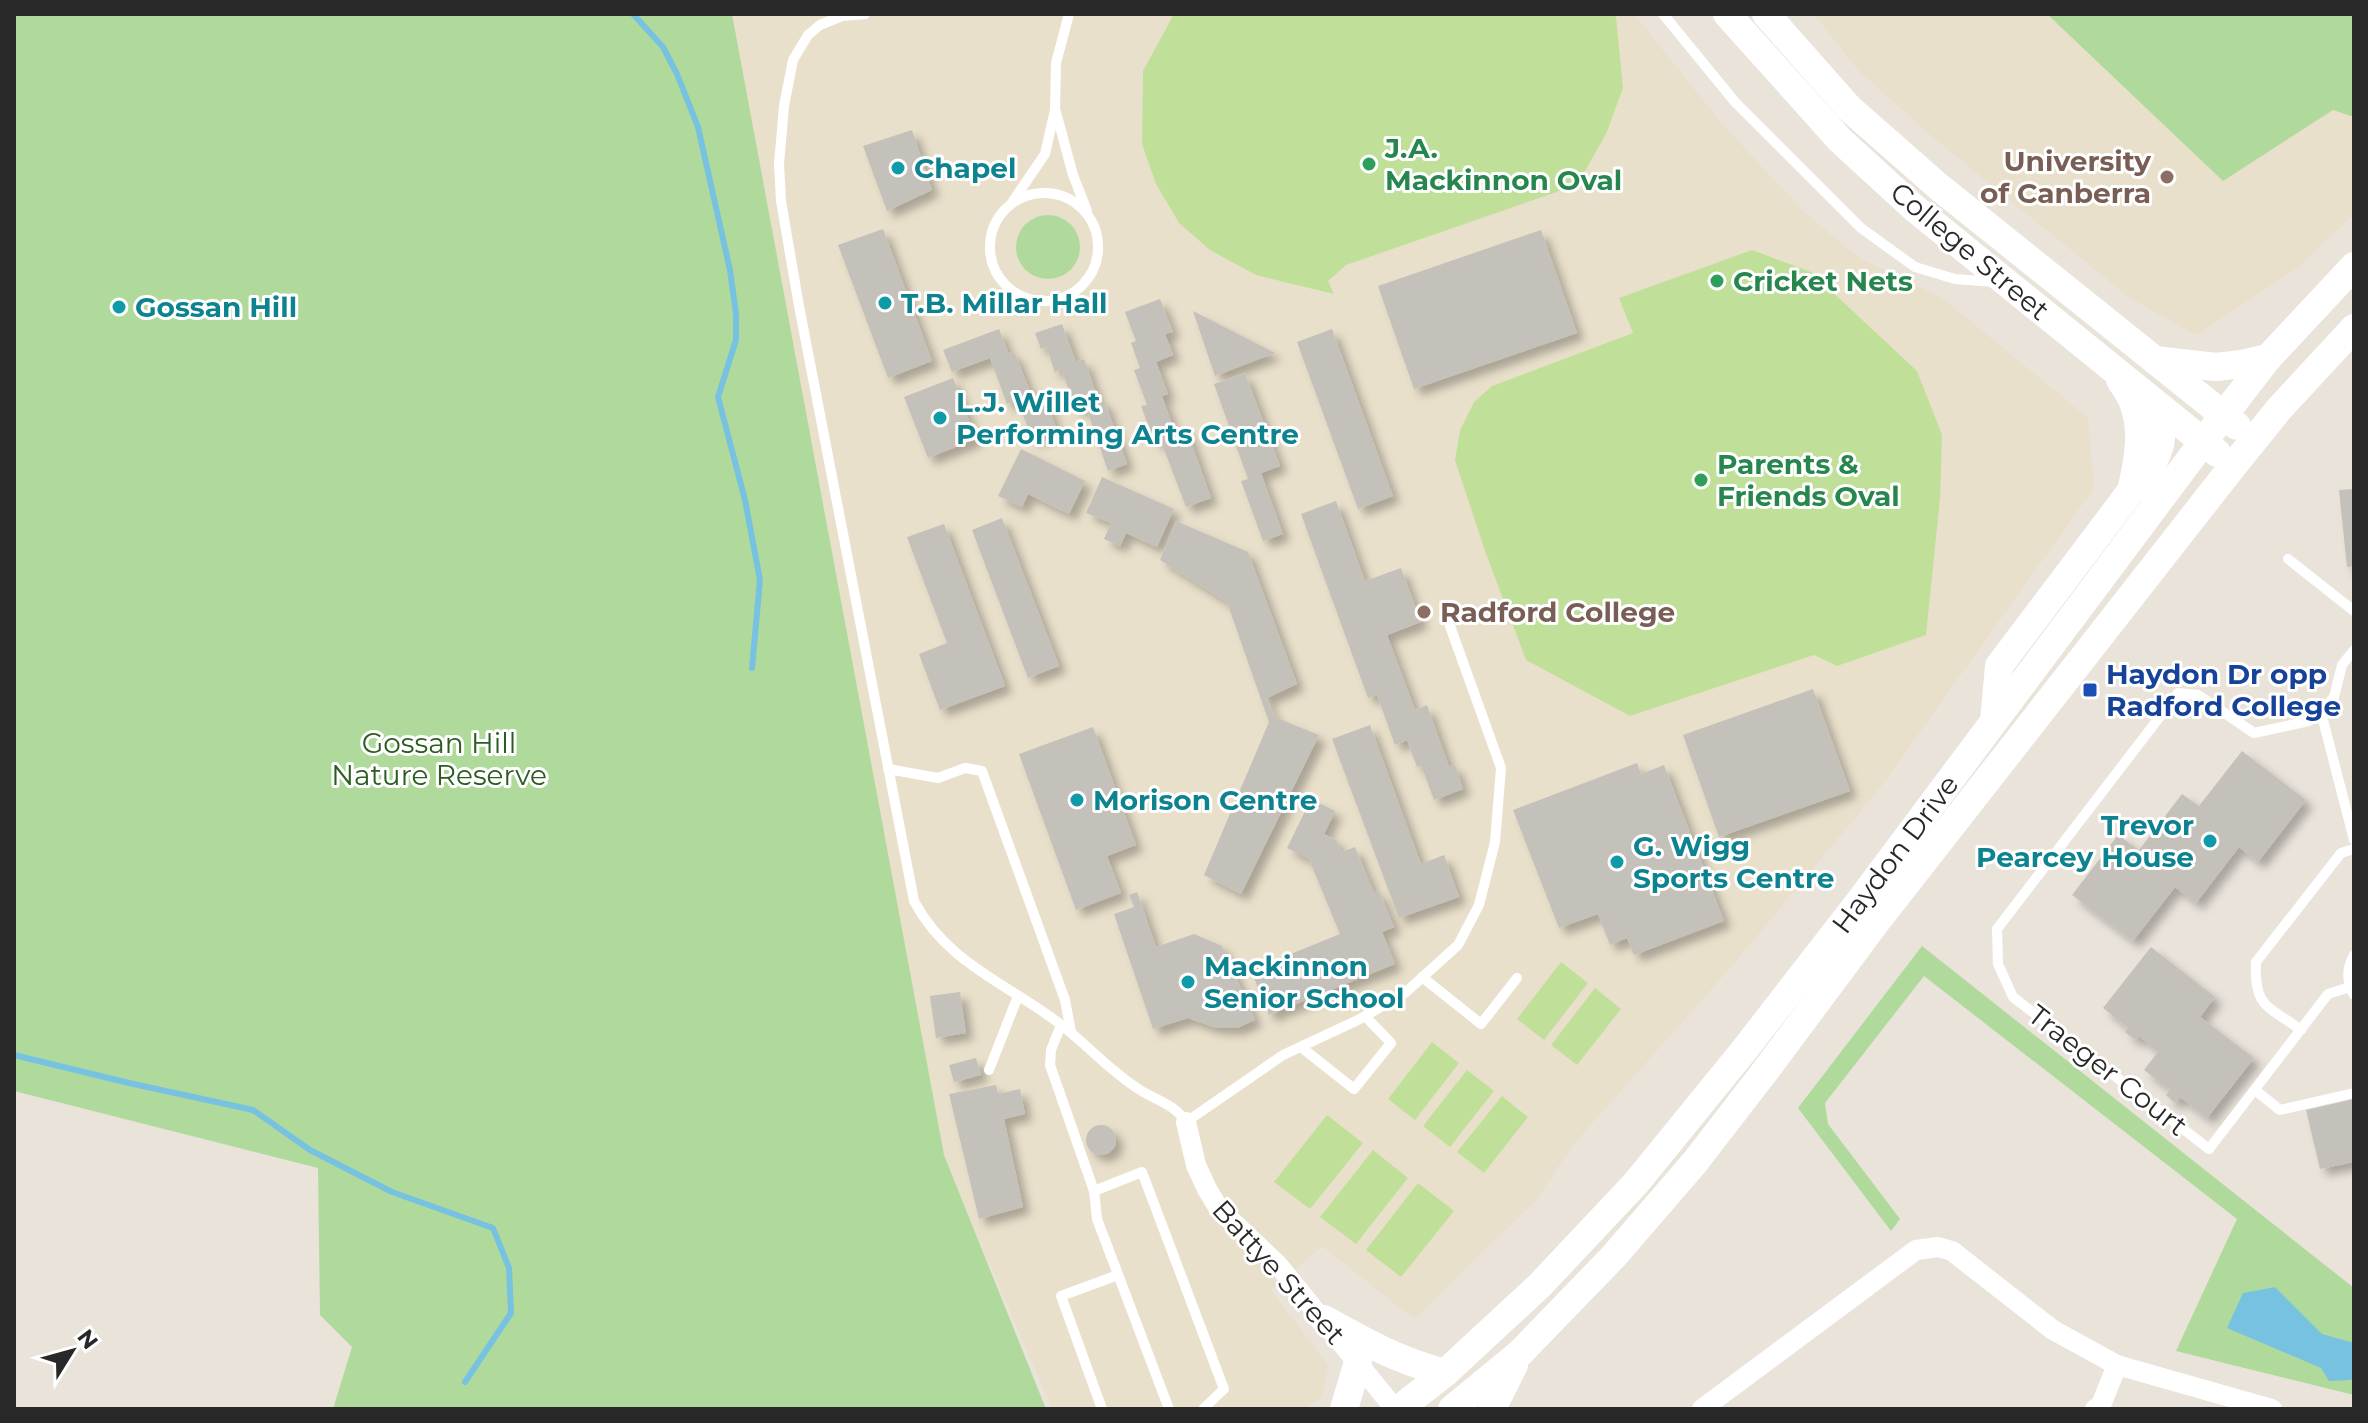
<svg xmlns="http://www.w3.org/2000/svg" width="2368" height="1423" viewBox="0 0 2368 1423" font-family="Montserrat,sans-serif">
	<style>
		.education { fill: #e9e0cb }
		.green { fill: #b0da9c }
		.pitch { fill: #c0e099 }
		.water { fill: #77c2e1 }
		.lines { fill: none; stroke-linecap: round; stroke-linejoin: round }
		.stream { stroke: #77c2e1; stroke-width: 6 }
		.building { fill: #c4c0ba; filter: url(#shadow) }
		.lane { stroke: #fff; stroke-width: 10 }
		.street { stroke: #fff; stroke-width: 20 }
		.secondary { stroke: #fff; stroke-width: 28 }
		.leisure-dot { fill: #2e9e5b; stroke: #fff; stroke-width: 3 }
		.culture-dot { fill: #0f9aa8; stroke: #fff; stroke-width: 3 }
		.education-dot { fill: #8d6e63; stroke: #fff; stroke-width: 3 }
		.transit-dot { fill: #1a4fb4; stroke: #fff; stroke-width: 3 }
		.labels { text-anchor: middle; stroke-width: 6; stroke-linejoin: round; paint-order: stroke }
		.leisure-label { font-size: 28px; font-weight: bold; fill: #27864d; stroke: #fff; text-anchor: start }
		.education-label { font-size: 28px; font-weight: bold; fill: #785e54; stroke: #fff; text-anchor: end }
		.culture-label { font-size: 28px; font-weight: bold; fill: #0d838f; stroke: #fff; text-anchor: start }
		.street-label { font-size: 28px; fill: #282828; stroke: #fff }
		.transit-label { font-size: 28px; font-weight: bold; fill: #164399; stroke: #fff; text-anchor: start }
		.park-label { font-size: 28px; fill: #2b5c20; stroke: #fff }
	</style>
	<defs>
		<filter id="shadow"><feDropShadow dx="7" dy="7" stdDeviation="4" flood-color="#0004"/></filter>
	</defs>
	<rect width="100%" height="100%" fill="#e9e3da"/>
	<!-- education -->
	<g class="education">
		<polygon points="730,14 1634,14 1723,125 1806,214 1861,259 1941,297 2088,418 2094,488 1880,788 1732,966 1572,1146 1537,1199 1414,1319 1322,1246 1271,1290 1328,1365 1322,1398 1303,1409 1052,1409 943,1156"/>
		<polygon points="1814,14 2354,14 2354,214 2301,265 2196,335 2130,298 1936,140 1858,70"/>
	</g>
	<!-- green -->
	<g class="green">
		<polygon points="14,14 732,14 944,1155 1046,1409 333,1409 352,1347 320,1315 318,1168 14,1091"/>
		<polygon points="2047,14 2354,14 2354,117 2333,110 2223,181"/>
		<circle cx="1048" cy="247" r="32"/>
		<polygon points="1922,946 2354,1288 2354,1395 2176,1351 2237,1219 1924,976 1825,1103 1828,1124 1900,1219 1891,1231 1798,1108"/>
	</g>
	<!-- pitch -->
	<g class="pitch">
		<polygon points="1174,14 1614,14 1616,17 1623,88 1606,134 1577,185 1346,265 1328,281 1334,294 1256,275 1210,250 1179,223 1156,184 1142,144 1143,71"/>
		<polygon points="1752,250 1811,272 1917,371 1942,435 1940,499 1926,635 1837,666 1814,655 1630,716 1526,660 1485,551 1455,460 1460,430 1474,402 1492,386 1633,333 1619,298"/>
		<polygon points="1561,962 1588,983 1544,1040 1517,1019"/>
		<polygon points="1595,988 1621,1009 1577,1065 1551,1045"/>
		<polygon points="1432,1042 1459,1063 1415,1120 1388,1099"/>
		<polygon points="1467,1070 1494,1091 1450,1147 1423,1126"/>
		<polygon points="1502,1096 1528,1117 1484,1173 1457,1152"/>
		<polygon points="1327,1115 1363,1143 1310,1209 1274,1182"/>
		<polygon points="1373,1150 1408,1178 1356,1244 1320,1217"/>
		<polygon points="1418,1183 1454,1211 1401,1277 1366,1250"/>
	</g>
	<!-- water -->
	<polygon class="water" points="2275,1287 2322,1334 2354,1343 2354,1377 2351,1380 2329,1381 2321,1368 2227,1328 2243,1293"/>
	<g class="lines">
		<!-- stream -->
		<g class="stream">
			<polyline points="633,14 663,47 677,74 698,127 730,270 736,314 736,340 718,397 745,500 760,580 752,668"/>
			<polyline points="14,1055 129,1083 253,1110 310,1150 392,1192 493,1228 509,1268 511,1313 465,1382"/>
		</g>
	</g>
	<!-- building -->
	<g class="building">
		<polygon points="912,130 932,190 887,211 863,146"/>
		<polygon points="883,229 932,361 888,378 838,245"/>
		<polygon points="1541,230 1577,333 1414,389 1378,286"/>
		<polygon points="1160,299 1173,332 1165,334 1173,355 1156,362 1168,394 1162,396 1175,432 1186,428 1211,498 1186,507 1161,441 1155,443 1141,406 1147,405 1134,370 1140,368 1131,343 1136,341 1125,312"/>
		<polygon points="1193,311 1236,333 1275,353 1215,376"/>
		<polygon points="1062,324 1076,362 1084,359 1099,402 1104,400 1127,464 1108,471 1086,407 1076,410 1061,368 1055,373 1047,347 1041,349 1035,333"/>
		<polygon points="999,329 1008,352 1015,354 1031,394 1042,390 1057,430 1033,440 1017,400 1007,404 990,358 952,372 943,350"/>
		<polygon points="1332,329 1393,496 1358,509 1297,342"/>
		<polygon points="1245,373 1280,466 1261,473 1283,534 1263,541 1241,481 1248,479 1214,384"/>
		<polygon points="953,378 976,439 928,458 904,397"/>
		<polygon points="1021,449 1085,481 1069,514 1028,494 1022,507 998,496"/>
		<polygon points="1102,477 1174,509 1157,547 1126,533 1120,546 1104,539 1111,523 1086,513"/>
		<polygon points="2354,489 2354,566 2347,567 2339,490"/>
		<polygon points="1336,501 1365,581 1401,568 1421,622 1387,635 1415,710 1427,705 1449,767 1455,765 1463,789 1434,800 1421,765 1417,767 1407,740 1395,745 1377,695 1368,698 1301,514"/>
		<polygon points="1002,518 1059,666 1028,678 972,530"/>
		<polygon points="1176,521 1248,552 1297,684 1267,698 1274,717 1319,735 1241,894 1204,875 1269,722 1227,602 1160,560"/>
		<polygon points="944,524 1005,686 940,710 919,654 947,643 907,537"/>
		<polygon points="1813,689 1850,791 1719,837 1683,735"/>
		<polygon points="1370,725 1421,864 1444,855 1459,897 1399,918 1332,739"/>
		<polygon points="1093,727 1136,845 1107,856 1121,893 1076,910 1019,754"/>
		<polygon points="2242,751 2306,800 2258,862 2239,847 2196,903 2175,887 2133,941 2072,895 2118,835 2139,850 2182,794 2199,806"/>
		<polygon points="1637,763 1641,774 1664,765 1724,921 1634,955 1627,938 1610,945 1598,914 1559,928 1513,810"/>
		<polygon points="1311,799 1335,811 1324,834 1336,840 1341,852 1355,847 1374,893 1379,891 1394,927 1382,932 1395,964 1269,1015 1251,970 1340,934 1309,859 1287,848"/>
		<polygon points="1137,892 1156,947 1194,934 1222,946 1255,1020 1237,1028 1213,1027 1188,1018 1153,1029 1114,914 1134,907 1129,895"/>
		<polygon points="2151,947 2215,997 2200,1017 2254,1058 2207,1118 2180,1097 2175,1103 2166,1095 2170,1090 2144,1070 2158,1052 2139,1036 2136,1040 2125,1032 2128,1028 2103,1008"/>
		<polygon points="960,992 966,1033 936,1038 930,996"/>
		<polygon points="976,1058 981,1075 954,1082 949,1065"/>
		<polygon points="996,1085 998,1094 1020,1089 1025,1114 1004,1119 1023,1207 979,1219 949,1094"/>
		<polygon points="2354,1099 2354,1162 2320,1169 2306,1110"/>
		<circle cx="1101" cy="1140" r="15"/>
	</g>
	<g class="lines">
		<!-- lane -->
		<g class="lane">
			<path d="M865 14 842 16 820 25 808 35 793 60 784 106 779 164 781 201 799 306 914 901C945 960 1001 981 1052 1018 1082 1039 1106 1068 1137 1088 1154 1100 1174 1103 1186 1122L1283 1055 1358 1020 1405 993 1458 945 1479 905 1495 842 1501 768 1450 626"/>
			<polyline points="1663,14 1735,102 1861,228 1915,267 1955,279 1995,282"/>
			<polyline points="1056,112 1073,175 1087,211"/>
			<circle cx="1044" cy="247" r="54"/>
			<polyline points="1013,201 1045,154 1055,110 1056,63 1069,14"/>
			<polyline points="2288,559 2354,611"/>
			<polyline points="2321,712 2354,840"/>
			<polyline points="888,769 938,778 965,768 982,771 1065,1000 1071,1032"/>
			<path d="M2354 955C2346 969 2346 981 2354 995"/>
			<polyline points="1422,977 1481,1024 1517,978"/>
			<polyline points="2350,987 2328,994 2209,1149 2013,997 1998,964 1997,929 2178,693 2198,695 2254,733 2309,721 2321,712 2334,697 2342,665 2354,650"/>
			<polyline points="1061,1025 1051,1050 1050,1065 1094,1191 1097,1219 1169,1409"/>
			<path d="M2301 1030C2267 1005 2254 1008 2256 962L2341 853 2354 849"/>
			<polyline points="1301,1047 1354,1089 1391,1043 1365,1016"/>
			<polyline points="989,1070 1018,996"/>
			<polyline points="2255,1090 2280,1110 2354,1093"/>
			<polyline points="1094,1191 1142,1172 1224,1389 1203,1409"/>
			<polyline points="1102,1409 1061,1296 1118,1275"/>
		</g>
		<!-- street -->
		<g class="street">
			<polyline points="1186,1122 1196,1165 1207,1189 1219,1209 1278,1265 1395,1409"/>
			<polyline points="1702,1409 1916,1250 1938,1247 1952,1251 2053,1330 2117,1365 2272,1409"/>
			<polyline points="2095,1409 2101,1405 2117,1365"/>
		</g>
		<!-- secondary -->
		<g class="secondary">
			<polyline points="1727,14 1840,140 1913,207 2217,453"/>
			<polyline points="1766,14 1849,108 1939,187 2237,426"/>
			<polyline points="2155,360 2216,367 2242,364 2268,358"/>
			<polyline points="2144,488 2160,445 2163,425 2158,406"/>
			<path d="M1994 721 1999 666 2131 491C2138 462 2144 431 2133 402 2130 395 2125 387 2120 380"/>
			<path d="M1324 1319C1367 1343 1397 1360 1445 1373"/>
			<polyline points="1344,1409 1358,1362"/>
			<polyline points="1399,1409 1445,1373 1540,1285 1636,1183 1745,1049 1859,902 2203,442 2268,358 2354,266"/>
			<polyline points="1452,1409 1520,1353 1613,1257 1695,1162 1769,1066 1880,917 2233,466 2279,409 2354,328"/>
			<polyline points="1492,1409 1514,1365"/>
		</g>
	</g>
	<!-- markers -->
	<g class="leisure-dot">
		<circle cx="1369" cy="164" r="8"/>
		<circle cx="1717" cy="281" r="8"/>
		<circle cx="1701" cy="480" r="8"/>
	</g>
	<g class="culture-dot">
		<circle cx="898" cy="168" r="8"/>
		<circle cx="885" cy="303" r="8"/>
		<circle cx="119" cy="307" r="8"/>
		<circle cx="940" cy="418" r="8"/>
		<circle cx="1077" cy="800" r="8"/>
		<circle cx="2210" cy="841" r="8"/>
		<circle cx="1617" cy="862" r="8"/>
		<circle cx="1188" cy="982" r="8"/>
	</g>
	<g class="education-dot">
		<circle cx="2167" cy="177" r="8"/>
		<circle cx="1424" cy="612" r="8"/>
	</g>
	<rect class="transit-dot" x="2082" y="682" width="16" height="16" rx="4"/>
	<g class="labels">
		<!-- leisure labels -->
		<g class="leisure-label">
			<text x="1385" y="158">J.A.<tspan x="1385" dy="32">Mackinnon Oval</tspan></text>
			<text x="1733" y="291">Cricket Nets</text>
			<text x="1717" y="474">Parents &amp;<tspan x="1717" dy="32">Friends Oval</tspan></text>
		</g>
		<!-- education labels -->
		<g class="education-label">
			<text x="2151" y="171">University<tspan x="2151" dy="32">of Canberra</tspan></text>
			<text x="1440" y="622" text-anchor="start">Radford College</text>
		</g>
		<!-- culture labels -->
		<g class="culture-label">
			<text x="914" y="178">Chapel</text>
			<text x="901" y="313">T.B. Millar Hall</text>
			<text x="135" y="317">Gossan Hill</text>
			<text x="956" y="412">L.J. Willet<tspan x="956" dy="32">Performing Arts Centre</tspan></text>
			<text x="1093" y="810">Morison Centre</text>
			<text x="2194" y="835" text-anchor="end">Trevor<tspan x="2194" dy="32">Pearcey House</tspan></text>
			<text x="1633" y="856">G. Wigg<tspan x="1633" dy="32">Sports Centre</tspan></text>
			<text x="1204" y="976">Mackinnon<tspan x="1204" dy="32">Senior School</tspan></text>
		</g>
		<!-- street labels -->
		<g class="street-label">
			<text transform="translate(1970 251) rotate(40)" y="10">College Street</text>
			<text transform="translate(1895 854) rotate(-53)" y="10">Haydon Drive</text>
			<text transform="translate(2108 1070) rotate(38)" y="10">Traeger Court</text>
			<text transform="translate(1279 1272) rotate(48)" y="10">Battye Street</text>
		</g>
		<!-- transit labels -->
		<g class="transit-label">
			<text x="2106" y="684">Haydon Dr opp<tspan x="2106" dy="32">Radford College</tspan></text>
		</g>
		<!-- park labels -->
		<g class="park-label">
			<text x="439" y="753">Gossan Hill<tspan x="439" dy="32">Nature Reserve</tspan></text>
		</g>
	</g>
	<!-- border -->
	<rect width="2368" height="1423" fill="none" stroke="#282828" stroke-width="32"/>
	<!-- north arrow -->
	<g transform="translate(72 1351) rotate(53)" stroke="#ffffff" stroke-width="6" paint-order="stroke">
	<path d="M0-6L14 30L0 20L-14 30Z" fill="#282828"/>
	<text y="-12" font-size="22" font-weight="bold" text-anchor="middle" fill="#282828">N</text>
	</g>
</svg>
